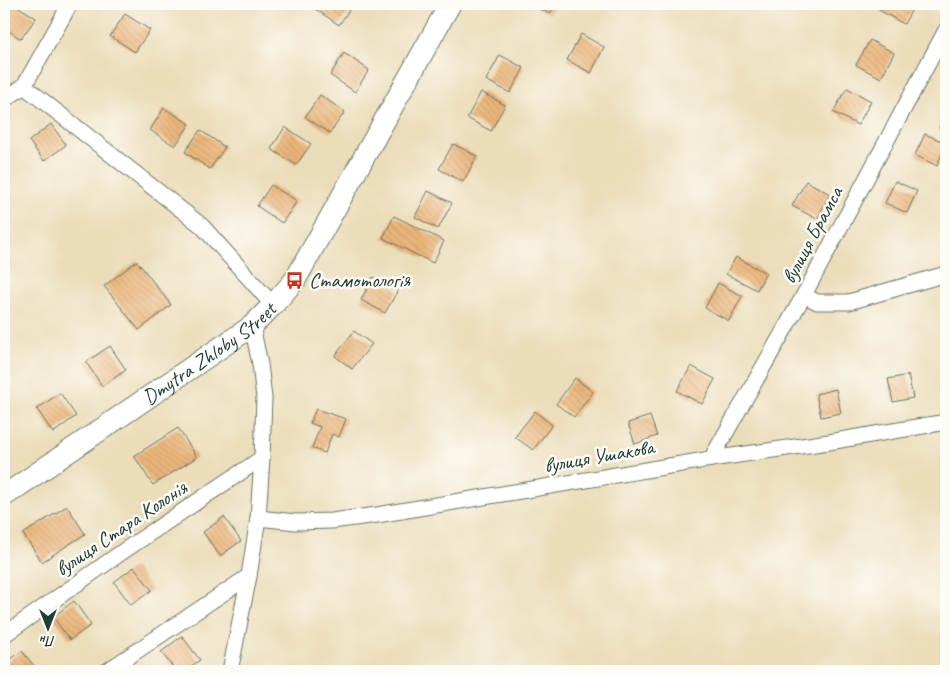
<svg xmlns="http://www.w3.org/2000/svg" width="950" height="675" viewBox="0 0 950 675" font-family="Caveat,sans-serif">
	<style>
		.building { fill: url(#building-back-hatch) }
		.lines { fill: none; stroke-linecap: round; stroke-linejoin: round }
		.street-casing { stroke: #667563; stroke-width: 17 }
		.secondary-casing { stroke: #667563; stroke-width: 23 }
		.street { stroke: #fff; stroke-width: 15 }
		.secondary { stroke: #fff; stroke-width: 21 }
		.labels { text-anchor: middle; stroke-width: 5; stroke-linejoin: round; paint-order: stroke }
		.street-label { font-size: 21px; fill: #1f3d34; stroke: #fdfcf7 }
		.poi-label { font-size: 21px; fill: #1f3d34; stroke: #fdfcf7; text-anchor: start }
	</style>
	<defs>
		<pattern id="building-back-hatch" width="6" height="6" patternUnits="userSpaceOnUse" patternTransform="scale(1.25)"><rect width="6" height="6" fill="#ecb67a"/><path d="M-1 5l2 2M0 0l6 6M5-1l2 2" fill="none" stroke="#ca9d6a"/></pattern>
	</defs>
	<rect width="100%" height="100%" fill="#fdfcf7"/>
	<filter id="ink" filterUnits="userSpaceOnUse"><feTurbulence type="fractalNoise" baseFrequency=".02" numOctaves="2"/><feDisplacementMap in="SourceGraphic" scale="10" xChannelSelector="R" yChannelSelector="G"/><feConvolveMatrix kernelMatrix="1 2 1 2 8 2 1 2 1" color-interpolation-filters="sRGB"/></filter>
	<filter id="wash" filterUnits="userSpaceOnUse"><feTurbulence type="fractalNoise" baseFrequency=".0096" numOctaves="4" result="noise"/><feDisplacementMap in="SourceGraphic" scale="20" xChannelSelector="R" yChannelSelector="G"/><feGaussianBlur stdDeviation="1.12" result="paint"/><feColorMatrix in="noise" values="0 0 0 0 0 0 0 0 0 0 0 0 0 0 0 0 0 1.4 0 .05"/><feComposite in="paint" operator="in"/></filter>
	<g filter="url(#wash)">
		<rect width="100%" height="100%" fill="#ebddb9"/>
		<g id="blocks">
			<!-- building -->
			<g class="building">
				<polygon points="9,4 14,4 36,18 21,39 4,28 4,11"/>
				<polygon points="316,4 353,4 339,25 314,8"/>
				<polygon points="530,4 555,4 550,14"/>
				<polygon points="883,4 915,4 904,24 879,10"/>
				<polygon points="125,14 150,30 135,52 110,36"/>
				<polygon points="581,34 604,47 591,73 567,60"/>
				<polygon points="870,40 894,53 881,78 856,65"/>
				<polygon points="344,53 369,70 355,92 330,75"/>
				<polygon points="500,55 524,68 510,93 486,80"/>
				<polygon points="847,88 871,101 858,125 833,112"/>
				<polygon points="481,92 505,105 491,131 467,118"/>
				<polygon points="320,95 345,112 330,133 305,117"/>
				<polygon points="946,107 946,131 939,128"/>
				<polygon points="164,108 190,124 175,146 150,130"/>
				<polygon points="51,124 66,145 44,161 29,141"/>
				<polygon points="285,127 311,144 296,165 271,149"/>
				<polygon points="200,130 225,147 210,169 185,152"/>
				<polygon points="925,134 946,143 937,166 915,155"/>
				<polygon points="453,144 477,156 463,182 439,169"/>
				<polygon points="806,181 830,194 817,219 792,206"/>
				<polygon points="895,181 917,191 907,213 885,203"/>
				<polygon points="271,185 297,201 282,223 257,206"/>
				<polygon points="428,191 452,203 438,229 415,217"/>
				<polygon points="394,216 444,241 433,263 383,238"/>
				<polygon points="736,257 766,273 757,290 726,274"/>
				<polygon points="137,261 171,305 139,330 104,286"/>
				<polygon points="373,277 398,290 385,313 361,300"/>
				<polygon points="718,283 742,296 729,321 705,308"/>
				<polygon points="354,331 372,344 352,369 335,356"/>
				<polygon points="110,346 126,370 102,386 86,362"/>
				<polygon points="691,366 715,379 702,404 677,391"/>
				<polygon points="908,375 913,398 893,402 888,379"/>
				<polygon points="575,378 593,392 574,417 556,404"/>
				<polygon points="836,389 841,413 821,417 816,394"/>
				<polygon points="60,393 76,416 53,433 37,409"/>
				<polygon points="316,409 346,419 339,437 332,434 325,453 312,448 320,427 310,423"/>
				<polygon points="535,411 552,425 533,450 515,437"/>
				<polygon points="650,416 657,436 635,444 628,423"/>
				<polygon points="178,428 197,457 153,485 134,456"/>
				<polygon points="67,506 85,534 42,562 23,534"/>
				<polygon points="224,517 241,541 220,556 203,532"/>
				<polygon points="134,567 152,590 131,605 114,582"/>
				<polygon points="74,601 91,625 70,640 53,617"/>
				<polygon points="182,636 200,660 184,671 176,671 161,652"/>
				<polygon points="22,651 38,671 5,671 4,664"/>
			</g>
		</g>
	</g>
	<g filter="url(#ink)">
		<use href="#blocks" fill-opacity="0" stroke="#667563" stroke-width="1"/>
		<g class="lines">
			<defs>
				<g id="street">
					<polyline points="24,86 202,226 273,305"/>
					<polyline points="4,100 24,86 70,4"/>
					<polyline points="804,295 817,302 849,302 946,274"/>
					<polyline points="711,459 804,295 946,30"/>
					<polyline points="258,518 296,522 332,521 377,515 711,459 829,442 946,422"/>
					<polyline points="4,635 125,550 262,458"/>
					<polyline points="107,671 249,576"/>
					<polyline points="230,671 249,576 258,518 262,458 264,398 260,364 252,326"/>
				</g>
				<g id="secondary">
					<path id="s1" d="M4 496 252 326 273 305 295 280 450 4"/>
				</g>
			</defs>
			<!-- street casing -->
			<use href="#street" class="street-casing"/>
			<!-- secondary casing -->
			<use href="#secondary" class="secondary-casing"/>
			<!-- street -->
			<use href="#street" class="street"/>
			<!-- secondary -->
			<use href="#secondary" class="secondary"/>
		</g>
	</g>
	<!-- icons -->
	<defs>
		<symbol id="bus-bare" viewBox="-9 -9 18 18"><path d="M-5-6H5V4H4V6H2V4H-2V6H-4V4H-5ZM-3.5-4V0h7V-4ZM-3.5 1.2v1.5H-2V1.2ZM2 1.2v1.5H3.5V1.2Z" fill="#c8321e" stroke="#fdfcf7" stroke-width="2.5" paint-order="stroke"/></symbol>
	</defs>
	<g fill-rule="evenodd">
		<use href="#bus-bare" x="282" y="268" width="25" height="25"/>
	</g>
	<g class="labels">
		<!-- street labels -->
		<g class="street-label">
			<text transform="translate(812 235) rotate(-62)" y="7">вулиця Брамса</text>
			<text dy="7" stroke="none"><textPath href="#s1" startOffset="250">Dmytra Zhloby Street</textPath></text>
			<text transform="translate(599 456) rotate(-10)" y="7">вулиця Ушакова</text>
			<text transform="translate(121 528) rotate(-34)" y="7">вулиця Стара Колонія</text>
		</g>
		<!-- poi labels -->
		<g class="poi-label">
			<text x="309" y="287">Стамотологія</text>
		</g>
	</g>
	<!-- margin -->
	<rect width="950" height="675" fill="none" stroke="#fdfcf7" stroke-width="20"/>
	<!-- north arrow -->
	<g transform="translate(48 628) rotate(180)" stroke="#fdfcf7" stroke-width="4" paint-order="stroke">
	<path d="M0-4L9 19L0 12L-9 19Z" fill="#1f3d34"/>
	<text y="-8" font-size="14" font-weight="bold" text-anchor="middle" fill="#1f3d34">Пн</text>
	</g>
</svg>
